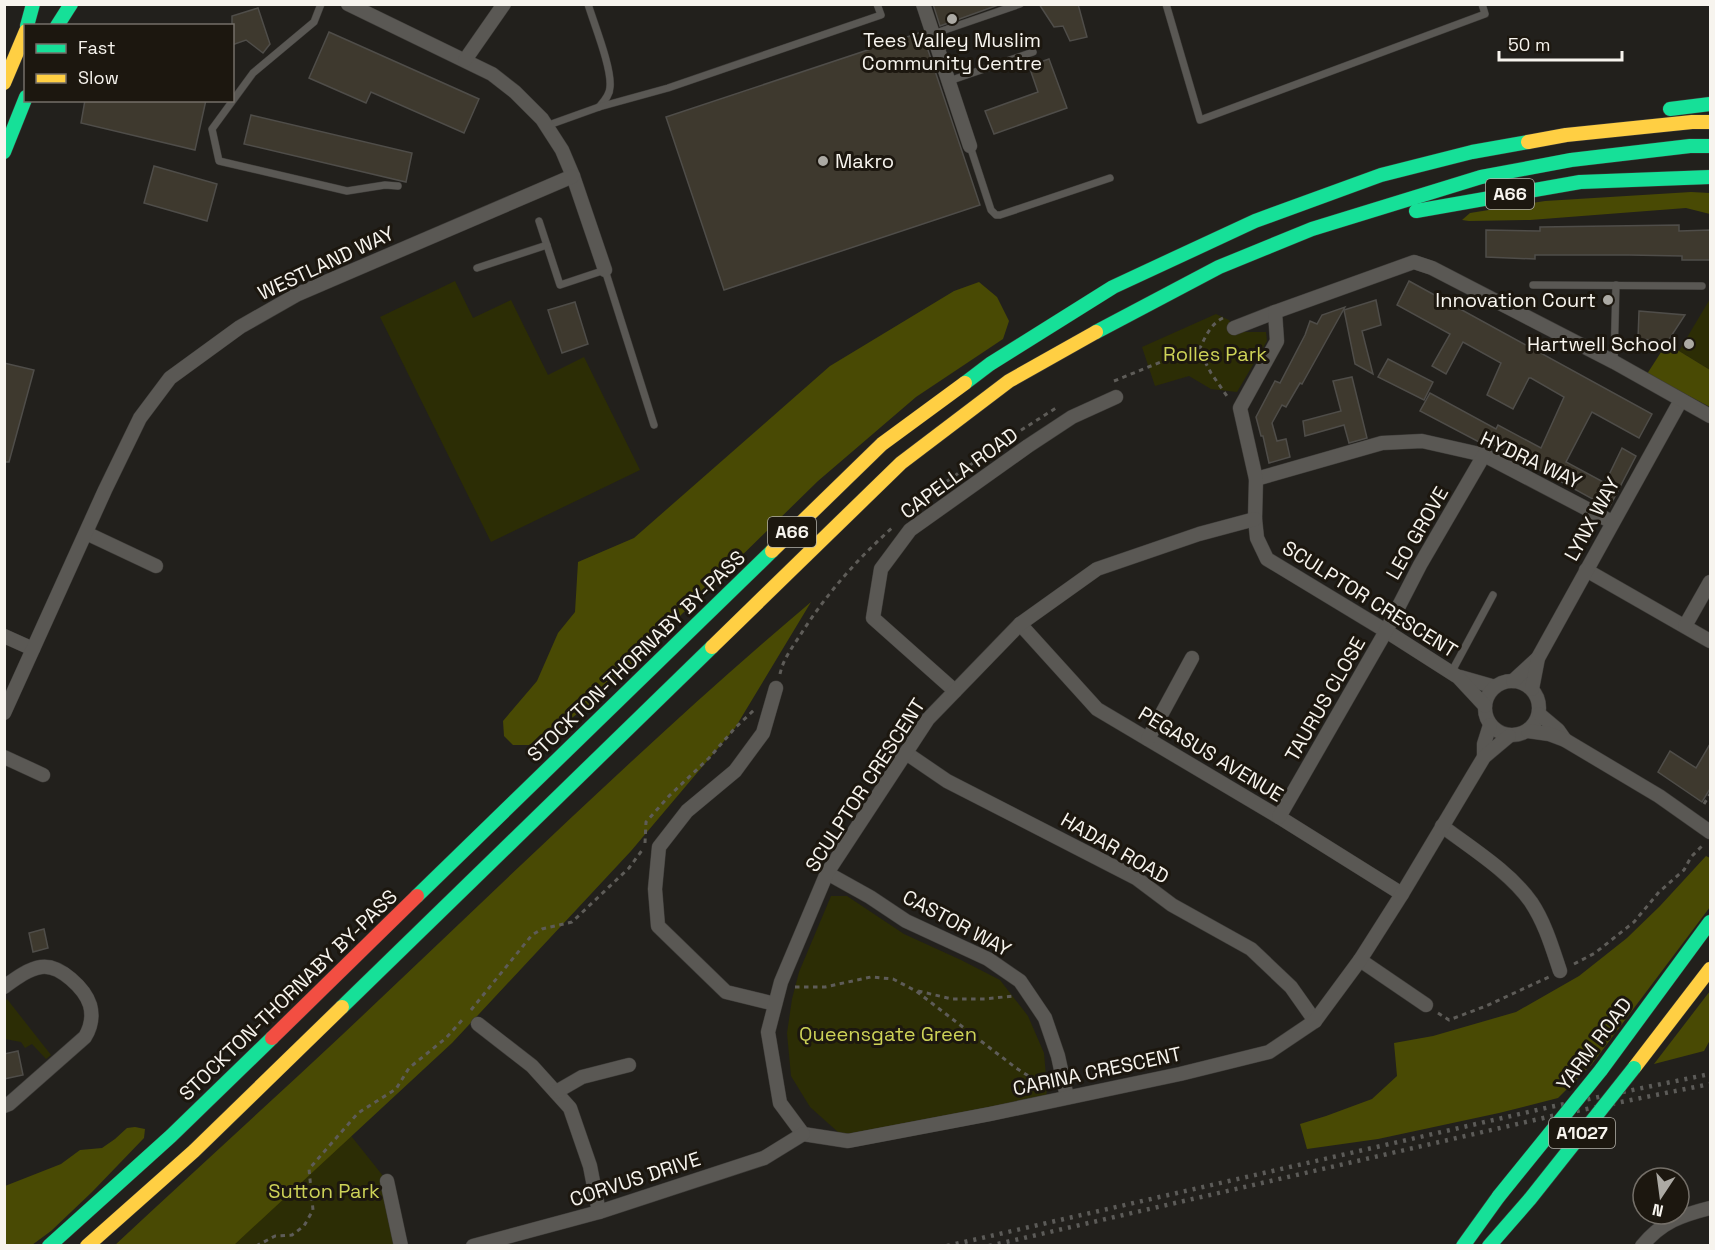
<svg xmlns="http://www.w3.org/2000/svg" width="1715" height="1250" viewBox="0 0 1715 1250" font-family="'Space Grotesk',sans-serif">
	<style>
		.green { fill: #2c2d05 }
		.forest { fill: #494a04 }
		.building { fill: #3e392e; stroke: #4f4d49; stroke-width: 1.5 }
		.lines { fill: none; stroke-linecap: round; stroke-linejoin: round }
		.lane-casing { stroke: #3e3c39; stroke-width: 8 }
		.street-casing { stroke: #3e3c39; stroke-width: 15 }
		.fast-casing { stroke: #3e3c39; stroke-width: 15 }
		.slow-casing { stroke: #3e3c39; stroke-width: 15 }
		.jam-casing { stroke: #3e3c39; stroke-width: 15 }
		.path { stroke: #5e5c58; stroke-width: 3; stroke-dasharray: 4.5 4.5; stroke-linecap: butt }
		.lane { stroke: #5a5854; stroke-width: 7 }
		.street { stroke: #5a5854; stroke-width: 14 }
		.fast { stroke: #16e098; stroke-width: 14 }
		.slow { stroke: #ffcf43; stroke-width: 14 }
		.jam { stroke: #f24e42; stroke-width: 14 }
		.rail { stroke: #5c5b58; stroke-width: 4.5; stroke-dasharray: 3 6; stroke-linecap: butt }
		.fast-bridge-casing { stroke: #3e3c39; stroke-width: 15; stroke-linecap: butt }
		.fast-bridge { stroke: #16e098; stroke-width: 14 }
		.poi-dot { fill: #acaaa4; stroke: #1c170f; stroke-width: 2 }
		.labels { text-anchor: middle; stroke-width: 6; stroke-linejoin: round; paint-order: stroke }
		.shield { fill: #1c170f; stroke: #b5b2ab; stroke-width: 1.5 }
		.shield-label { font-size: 18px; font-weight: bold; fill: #f7f4ee }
		.poi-label { font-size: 20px; fill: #f7f4ee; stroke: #1c170f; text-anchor: end }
		.street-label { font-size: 20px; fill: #f7f4ee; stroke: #1c170f }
		.park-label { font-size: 20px; fill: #cdd257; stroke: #1c170f }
	</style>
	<rect width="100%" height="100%" fill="#22201c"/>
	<!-- green -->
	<g class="green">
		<polygon points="455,281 473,318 511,300 548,375 584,357 640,470 491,542 380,317"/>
		<polygon points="1710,299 1710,370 1679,351"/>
		<polygon points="1216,314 1229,320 1234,328 1240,332 1266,332 1267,341 1237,392 1211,389 1189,376 1155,386 1142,347"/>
		<polygon points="831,896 847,896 904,934 961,960 1000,980 1028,1016 1044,1053 1047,1087 1046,1102 848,1141 810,1107 791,1076 787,1033 792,999 799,972"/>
		<polygon points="7,999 51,1055 46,1059 32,1044 25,1048 21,1042 5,1039 5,1001"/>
		<polygon points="328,1107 387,1181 401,1246 199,1246"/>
	</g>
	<!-- forest -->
	<g class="forest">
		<polygon points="1691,192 1710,193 1710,214 1686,208 1530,220 1469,221 1462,220 1470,213 1545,201"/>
		<polygon points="979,282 997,297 1009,321 1003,339 916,397 818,481 591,703 559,728 529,745 513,745 504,736 503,721 537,681 558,633 575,612 578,562 634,538 830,366 954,291"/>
		<polygon points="1665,346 1679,351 1710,370 1710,407 1647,374"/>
		<path d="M811 602 735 728 631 851 452 1043 234 1245 114 1246C190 1175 266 1106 342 1035 497 889 648 740 811 602Z"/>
		<polygon points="1706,856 1710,858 1710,907 1592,1064 1558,1098 1499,1113 1378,1139 1307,1149 1300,1124 1326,1116 1372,1099 1397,1076 1394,1043 1433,1036 1516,1012 1579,976 1627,938 1660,906"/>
		<polygon points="1710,991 1710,1040 1704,1051 1654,1064"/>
		<polygon points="135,1127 145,1129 144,1138 92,1192 51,1231 32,1245 5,1246 5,1186 61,1164 80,1150 102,1148 115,1139 127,1128"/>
	</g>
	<!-- building -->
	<g class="building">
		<polygon points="933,4 1001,4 940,26"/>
		<polygon points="1039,4 1078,4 1087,37 1070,41 1063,26 1054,27"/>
		<polygon points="258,8 270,44 263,53 246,40 232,45 232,16"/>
		<polygon points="329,32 479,99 464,133 371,92 366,103 309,78"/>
		<polygon points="922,32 980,205 724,290 666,117"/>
		<polygon points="1049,59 1067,108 994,134 985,111 1038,92 1029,66"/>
		<polygon points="85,100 206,100 195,150 81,123"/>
		<polygon points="251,115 412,153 406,182 244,144"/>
		<polygon points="154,166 217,184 207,221 144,203"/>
		<polygon points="1679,225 1679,231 1710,230 1710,260 1682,260 1682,256 1629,255 1535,255 1535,259 1486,257 1486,230 1540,231 1540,227"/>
		<polygon points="1409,281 1652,414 1639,438 1592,412 1566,462 1605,483 1622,448 1636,456 1609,508 1481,438 1479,442 1420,411 1430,393 1496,429 1498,425 1541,448 1564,397 1531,378 1529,378 1513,409 1487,395 1501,363 1463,342 1446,374 1432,366 1450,334 1397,305"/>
		<polygon points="1376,300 1381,325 1362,331 1373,374 1355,364 1344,310"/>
		<polygon points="575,302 588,344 562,353 548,310"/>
		<polygon points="1345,307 1302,384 1300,383 1286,407 1282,405 1272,423 1277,441 1286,439 1290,457 1269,463 1263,436 1261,436 1256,417 1275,381 1280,383 1305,335 1310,321 1317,324 1322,315"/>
		<polygon points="1639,311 1685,315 1668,341 1638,339"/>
		<polygon points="1388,359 1433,382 1424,400 1378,377"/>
		<polygon points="4,363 34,370 9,462 4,462"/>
		<polygon points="1352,377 1367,438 1349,443 1344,425 1305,436 1303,421 1341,411 1333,381"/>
		<polygon points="1710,744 1710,789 1702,802 1658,772 1670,751 1696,768"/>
		<polygon points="44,929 48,948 33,952 29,933"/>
		<polygon points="18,1051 23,1075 4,1079 4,1054"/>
	</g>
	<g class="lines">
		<defs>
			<g id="lane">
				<polyline points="321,4 314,22 253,73 212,129 219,161 347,191 385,185 398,186"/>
				<path d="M588 4C594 24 612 68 610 87 610 95 604 101 599 107"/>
				<polyline points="1166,4 1200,120 1485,14 1482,4"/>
				<polyline points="933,34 1020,4"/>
				<polyline points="949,81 1033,52"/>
				<polyline points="546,126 599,107 668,88 881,15 877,4"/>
				<polyline points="970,146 991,210 996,215 1000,215 1110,178"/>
				<polyline points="539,221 560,285 605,270 654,425"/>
				<polyline points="477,268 547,245"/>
				<polyline points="1533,285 1702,286"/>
				<polyline points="1614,361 1616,285"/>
				<polyline points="1451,673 1493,595"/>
			</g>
			<g id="street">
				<polyline points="348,4 492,74 515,92 542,119 562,150 573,176 605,270"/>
				<polyline points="923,4 970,146"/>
				<polyline points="465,60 504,4"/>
				<polyline points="1234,328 1275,312"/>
				<polyline points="1256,479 1382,443 1422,441 1484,455 1612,522"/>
				<polyline points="86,533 156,566"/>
				<polyline points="1586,570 1710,641"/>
				<polyline points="1020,624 1097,709 1279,817 1402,894"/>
				<polyline points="1685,626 1710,582"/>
				<polyline points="4,636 33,649"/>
				<polyline points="1460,677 1495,687"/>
				<circle cx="1512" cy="708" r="27"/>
				<polyline points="1513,681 1538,658"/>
				<polyline points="1532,689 1538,658 1681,400"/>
				<polyline points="955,691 873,618 881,569 910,530 1028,446 1072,417 1116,397"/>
				<polyline points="1485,706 1458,677 1386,631 1267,559 1257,538 1255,519 1256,479 1240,408 1277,341 1275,312 1414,262 1432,268 1614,362 1710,416"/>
				<polyline points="4,713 105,490 140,418 170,378 240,327 298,294 573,176"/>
				<polyline points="1539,714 1558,730 1565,740"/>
				<polyline points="1528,731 1549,734 1565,740 1659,796 1710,832"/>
				<polyline points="1148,739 1192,658"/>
				<polyline points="906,753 947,781 1136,878 1172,905 1251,949 1291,987 1315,1021"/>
				<polyline points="4,757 43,775"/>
				<polyline points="1484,757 1484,744 1490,725"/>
				<polyline points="1279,817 1386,631 1420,565 1484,455"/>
				<path d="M1442 826C1471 848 1510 872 1531 902 1545 923 1552 947 1560 971"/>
				<polyline points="827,873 870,897 906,921 988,959 1020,981 1045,1018 1058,1056 1067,1097"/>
				<polyline points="1360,960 1426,1005"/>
				<path d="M4 987C15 979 28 969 41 967 60 964 85 989 90 1005 93 1016 91 1027 85 1037L9 1104 4 1106"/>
				<polyline points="775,1004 726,992 658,926 655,889 659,847 687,811 735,771 763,733 776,688"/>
				<polyline points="478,1024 532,1066 570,1108 590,1166 599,1212"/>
				<polyline points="556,1092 582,1077 629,1065"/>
				<polyline points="803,1134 848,1141 990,1114 1180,1074 1269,1052 1315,1021 1360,960 1402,894 1484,757 1509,736"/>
				<polyline points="803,1134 780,1103 768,1032 781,982 827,873 928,719 1020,624 1097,569 1199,534 1255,519"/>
				<polyline points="387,1181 401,1246"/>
				<polyline points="473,1246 599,1212 764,1158 803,1134"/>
				<path d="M1642 1246C1661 1222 1682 1215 1710 1208"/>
			</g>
			<g id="fast">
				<polyline points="27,26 33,4"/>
				<polyline points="57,26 71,4"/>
				<polyline points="1670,109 1710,104"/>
				<polyline points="4,152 26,97"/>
				<polyline points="1416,211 1580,182 1710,177"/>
				<polyline points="1096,332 1219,267 1312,229 1481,177 1571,160 1690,146 1710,146"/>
				<polyline points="965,383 990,364 1113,287 1255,221 1381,175 1472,152 1528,142"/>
				<polyline points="417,896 772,551"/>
				<polyline points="342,1007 712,647"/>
				<polyline points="1601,1070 1710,922"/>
				<polyline points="49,1246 171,1136 272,1038"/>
				<polyline points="1463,1246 1499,1196"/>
				<polyline points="1489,1246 1530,1199"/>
			</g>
			<g id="slow">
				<polyline points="4,83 26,31"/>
				<polyline points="1528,142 1566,135 1692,122 1710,122"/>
				<polyline points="772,551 882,444 965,383"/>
				<polyline points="712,647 901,463 1009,381 1096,332"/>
				<polyline points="1634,1068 1710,969"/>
				<polyline points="87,1246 194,1151 342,1007"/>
			</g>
			<polyline id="jam" points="272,1038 417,896"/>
		</defs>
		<!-- lane casing -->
		<use href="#lane" class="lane-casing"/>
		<!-- street casing -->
		<use href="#street" class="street-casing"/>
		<!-- fast casing -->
		<use href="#fast" class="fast-casing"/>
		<!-- slow casing -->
		<use href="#slow" class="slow-casing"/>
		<!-- jam casing -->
		<use href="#jam" class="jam-casing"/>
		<!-- path -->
		<g class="path">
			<path d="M1223 318C1210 324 1205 338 1199 350L1211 373 1229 399"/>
			<polyline points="1114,381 1173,357 1199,350"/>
			<polyline points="919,504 936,489 1004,441 1056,408"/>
			<path d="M780 674C783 660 791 649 799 637 824 597 856 560 892 528"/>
			<polyline points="1704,804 1710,794"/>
			<polyline points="645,843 646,822 669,796 709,758 735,728 754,710"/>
			<polyline points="1574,964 1595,953 1634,922 1659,892 1684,870 1691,857 1704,844"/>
			<polyline points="795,987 825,987 871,977 893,979 916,991 1016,1068 1046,1087"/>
			<polyline points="918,991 952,999 985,999 1013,996"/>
			<polyline points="471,1010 532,935 542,929 572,922 629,868 643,849"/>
			<polyline points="1438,1013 1449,1020 1486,1006 1549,977"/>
			<polyline points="256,1246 275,1236 292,1235 304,1226 313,1210 309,1169 358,1113 396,1089 409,1068 446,1038 464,1018"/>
		</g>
		<!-- lane -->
		<use href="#lane" class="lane"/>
		<!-- street -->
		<use href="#street" class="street"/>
		<!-- fast -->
		<use href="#fast" class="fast"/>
		<!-- slow -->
		<use href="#slow" class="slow"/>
		<!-- jam -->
		<use href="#jam" class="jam"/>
		<!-- rail -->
		<g class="rail">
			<polyline points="947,1246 1550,1107 1710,1074"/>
			<polyline points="989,1246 1552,1116 1710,1084"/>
		</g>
		<defs>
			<g id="fast-bridge">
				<polyline points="1499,1196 1601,1070"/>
				<polyline points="1530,1199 1634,1068"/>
			</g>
		</defs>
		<!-- fast-bridge casing -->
		<use href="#fast-bridge" class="fast-bridge-casing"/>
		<!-- fast-bridge -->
		<use href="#fast-bridge" class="fast-bridge"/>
	</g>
	<!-- markers -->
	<g class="poi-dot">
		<circle cx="952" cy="19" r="6"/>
		<circle cx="823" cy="161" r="6"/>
		<circle cx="1608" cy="300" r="6"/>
		<circle cx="1689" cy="344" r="6"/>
	</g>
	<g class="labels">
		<!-- shield labels -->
		<g class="shield">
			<rect x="1486" y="179" width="48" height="30" rx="4.5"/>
			<rect x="768" y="517" width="48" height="30" rx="4.5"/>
			<rect x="1549" y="1118" width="66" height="30" rx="4.5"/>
		</g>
		<g class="shield-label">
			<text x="1510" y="200">A66</text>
			<text x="792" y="538">A66</text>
			<text x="1582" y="1139">A1027</text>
		</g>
		<!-- poi labels -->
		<g class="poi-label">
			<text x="952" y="47" text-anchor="middle">Tees Valley Muslim<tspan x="952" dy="23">Community Centre</tspan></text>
			<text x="835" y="168" text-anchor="start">Makro</text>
			<text x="1596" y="307">Innovation Court</text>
			<text x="1677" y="351">Hartwell School</text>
		</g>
		<!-- street labels -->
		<g class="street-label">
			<text transform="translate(326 263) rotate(-25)" y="7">WESTLAND WAY</text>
			<text transform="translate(1531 460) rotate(25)" y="7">HYDRA WAY</text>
			<text transform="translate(959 473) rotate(-36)" y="7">CAPELLA ROAD</text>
			<text transform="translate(1592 519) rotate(-61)" y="7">LYNX WAY</text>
			<text transform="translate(1417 533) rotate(-60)" y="7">LEO GROVE</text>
			<text transform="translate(1370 599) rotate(32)" y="7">SCULPTOR CRESCENT</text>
			<text transform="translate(636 656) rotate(-44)" y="7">STOCKTON-THORNABY BY-PASS</text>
			<text transform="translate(1325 699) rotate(-60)" y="7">TAURUS CLOSE</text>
			<text transform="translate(1211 754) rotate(31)" y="7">PEGASUS AVENUE</text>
			<text transform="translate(865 785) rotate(-57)" y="7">SCULPTOR CRESCENT</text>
			<text transform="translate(1115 848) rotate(30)" y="7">HADAR ROAD</text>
			<text transform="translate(957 923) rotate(28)" y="7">CASTOR WAY</text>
			<text transform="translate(288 995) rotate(-44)" y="7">STOCKTON-THORNABY BY-PASS</text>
			<text transform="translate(1594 1044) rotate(-53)" y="7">YARM ROAD</text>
			<text transform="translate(1097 1071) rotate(-12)" y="7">CARINA CRESCENT</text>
			<text transform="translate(635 1179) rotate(-18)" y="7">CORVUS DRIVE</text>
		</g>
		<!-- park labels -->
		<g class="park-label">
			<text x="1215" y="361">Rolles Park</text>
			<text x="888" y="1041">Queensgate Green</text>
			<text x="324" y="1198">Sutton Park</text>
		</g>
	</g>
	<!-- border -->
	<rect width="1715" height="1250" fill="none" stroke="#f7f4ee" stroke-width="12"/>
	<!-- legend -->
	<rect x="24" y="24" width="210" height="78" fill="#1c170f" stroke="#746f68" stroke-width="1.5"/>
	<rect x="36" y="44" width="30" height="9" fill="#16e098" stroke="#746f68" stroke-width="1.5"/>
	<text x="78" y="54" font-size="18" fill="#f7f4ee">Fast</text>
	<rect x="36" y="74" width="30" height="9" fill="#ffcf43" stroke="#746f68" stroke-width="1.5"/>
	<text x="78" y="84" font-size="18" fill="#f7f4ee">Slow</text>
	<!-- north arrow -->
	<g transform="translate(1661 1196) rotate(193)"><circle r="28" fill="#1c170f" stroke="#746f68" stroke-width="1.5"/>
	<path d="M0-4.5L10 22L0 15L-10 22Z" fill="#acaaa4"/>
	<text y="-9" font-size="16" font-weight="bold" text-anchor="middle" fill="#f7f4ee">N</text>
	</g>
	<!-- scale -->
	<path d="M1499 51v9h123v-9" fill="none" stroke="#f7f4ee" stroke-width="3"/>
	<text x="1508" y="51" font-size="18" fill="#f7f4ee" stroke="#1c170f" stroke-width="4.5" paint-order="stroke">50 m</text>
</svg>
